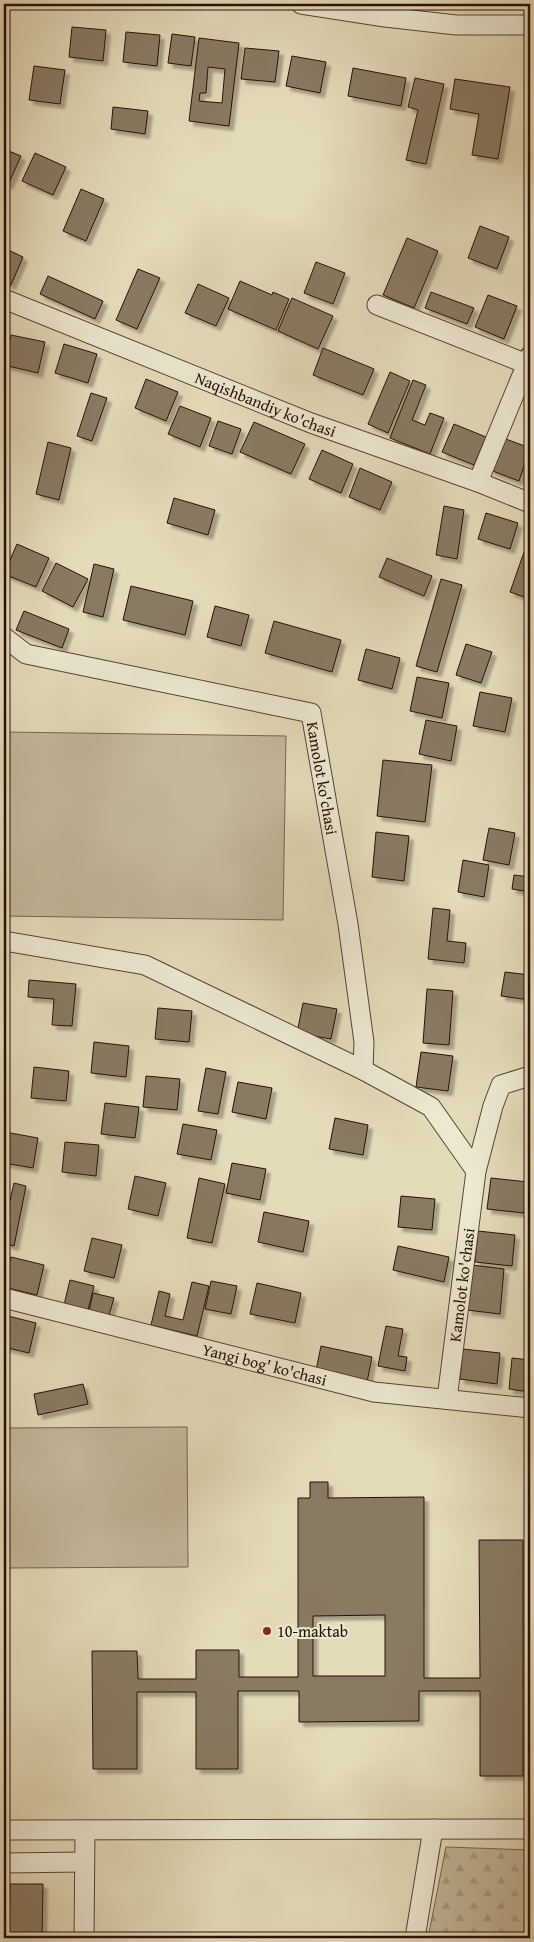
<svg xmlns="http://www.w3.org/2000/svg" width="534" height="1942" viewBox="0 0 534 1942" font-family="'Gentium Book Plus',serif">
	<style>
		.grass { fill: #c4b89b; stroke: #766451 }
		.forest { fill: url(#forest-firs); stroke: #766451 }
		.building { fill: #897a64; stroke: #271007; fill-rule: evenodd; filter: url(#shadow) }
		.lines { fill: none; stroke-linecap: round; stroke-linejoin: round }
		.minor-casing { stroke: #564334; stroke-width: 21 }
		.minor { stroke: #ede8d2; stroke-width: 19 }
		.poi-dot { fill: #8f2418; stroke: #ede8d2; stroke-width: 2 }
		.labels { text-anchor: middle; stroke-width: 4; stroke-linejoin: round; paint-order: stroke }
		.street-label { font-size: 16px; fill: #271007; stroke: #ede8d2 }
		.poi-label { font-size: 16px; fill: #271007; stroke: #ede8d2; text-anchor: start }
	</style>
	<defs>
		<pattern id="forest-firs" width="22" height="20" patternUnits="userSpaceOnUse" patternTransform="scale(1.25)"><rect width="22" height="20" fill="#c4b89b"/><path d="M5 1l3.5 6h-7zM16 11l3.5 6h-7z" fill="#a89d84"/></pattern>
		<filter id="shadow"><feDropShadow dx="4.5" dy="4.5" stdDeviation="1" flood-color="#0004"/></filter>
	</defs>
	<rect width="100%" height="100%" fill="#e4dbb9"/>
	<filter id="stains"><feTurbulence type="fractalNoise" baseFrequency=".004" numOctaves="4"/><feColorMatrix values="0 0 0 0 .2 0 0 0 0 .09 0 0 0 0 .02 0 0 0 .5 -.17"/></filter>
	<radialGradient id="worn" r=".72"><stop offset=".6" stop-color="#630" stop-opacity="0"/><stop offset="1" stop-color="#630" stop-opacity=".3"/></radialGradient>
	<!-- grass -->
	<g class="grass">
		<polygon points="4,732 286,736 283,920 4,916"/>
		<polygon points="187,1427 188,1567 4,1568 4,1428"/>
	</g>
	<!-- forest -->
	<polygon class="forest" points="446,1847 530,1850 530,1938 428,1938"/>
	<!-- building -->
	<g class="building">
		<polygon points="72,27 106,30 103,61 69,57"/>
		<polygon points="126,32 160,35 157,66 123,62"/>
		<polygon points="172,34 195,37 191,66 168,63"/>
		<path d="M199 38 239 43 229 126 189 121ZM208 67 225 69 222 103 199 101 200 93H206Z"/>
		<polygon points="245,48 279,51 275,82 241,79"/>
		<polygon points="292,56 326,62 320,93 286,86"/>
		<polygon points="34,66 65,70 60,104 29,100"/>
		<polygon points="353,68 406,78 401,106 348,96"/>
		<polygon points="415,78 444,84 426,164 406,160 418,110 408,107"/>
		<polygon points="455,79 510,87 498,159 472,155 479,114 450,109"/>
		<polygon points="113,107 148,111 145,134 111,129"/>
		<polygon points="4,149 21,156 8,185 4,183"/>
		<polygon points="35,153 66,167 53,195 22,181"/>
		<polygon points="81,189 104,199 86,241 63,231"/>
		<polygon points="480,226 509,237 497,269 468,258"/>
		<polygon points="407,238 438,251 414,308 383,295"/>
		<polygon points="4,248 23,257 11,285 4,282"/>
		<polygon points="316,262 345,273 333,304 304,293"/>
		<polygon points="138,269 160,278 137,329 116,320"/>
		<polygon points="48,276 103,301 95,319 40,294"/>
		<polygon points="240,281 272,295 273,292 289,299 276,330 228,309"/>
		<polygon points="198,284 229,298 216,326 185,313"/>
		<polygon points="431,292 474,308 467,324 425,308"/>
		<polygon points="488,295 517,306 504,339 475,327"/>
		<polygon points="292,298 333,316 318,349 278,331"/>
		<polygon points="11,335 45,342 38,373 4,365"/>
		<polygon points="64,344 97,354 88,383 55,373"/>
		<polygon points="323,348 374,369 363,395 313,375"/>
		<polygon points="390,372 410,381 388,433 368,424"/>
		<polygon points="146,379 178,392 166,421 135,408"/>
		<polygon points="413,380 426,385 412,420 425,425 430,413 444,418 430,454 390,438"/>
		<polygon points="91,393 107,398 92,441 77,436"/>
		<polygon points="180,406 211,418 200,447 168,434"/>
		<polygon points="218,421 241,429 232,454 209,446"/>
		<polygon points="254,422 305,444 291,474 240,452"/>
		<polygon points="454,424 486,437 474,465 442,452"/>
		<polygon points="503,438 530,448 519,481 490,470"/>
		<polygon points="48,442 71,448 59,500 36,494"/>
		<polygon points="322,450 353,464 341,493 309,479"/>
		<polygon points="360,468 392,482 380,510 349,497"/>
		<polygon points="174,498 215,510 208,535 167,523"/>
		<polygon points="444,506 464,510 457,559 436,555"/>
		<polygon points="486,513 518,523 510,549 478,539"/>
		<polygon points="530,535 530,599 510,592"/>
		<polygon points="4,544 8,555 4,557"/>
		<polygon points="17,544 49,558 36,587 4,574"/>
		<polygon points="387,558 432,576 424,596 379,577"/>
		<polygon points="56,563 88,579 73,607 42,591"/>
		<polygon points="94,564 114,569 103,617 83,612"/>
		<polygon points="441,579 462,585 437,672 416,666"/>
		<polygon points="131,586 193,601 185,635 123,620"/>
		<polygon points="215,606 249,615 241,646 207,637"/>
		<polygon points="24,611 69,629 62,648 16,630"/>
		<polygon points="274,621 341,640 332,672 265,653"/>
		<polygon points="466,644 492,652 481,683 456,675"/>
		<polygon points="366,649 400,658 392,689 358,680"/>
		<polygon points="417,677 449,683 442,718 410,711"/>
		<polygon points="480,692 512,698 505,732 473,726"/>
		<polygon points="426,720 457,726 451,761 419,754"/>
		<polygon points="383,760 432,765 425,822 377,816"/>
		<polygon points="489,828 515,833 509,865 483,860"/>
		<polygon points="376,832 409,836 404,881 372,877"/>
		<polygon points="463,860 489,865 484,897 458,892"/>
		<polygon points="514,875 530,877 530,892 512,889"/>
		<polygon points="433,908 450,910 447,941 466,943 464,963 428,959"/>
		<polygon points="505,972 530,975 530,1000 501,996"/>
		<polygon points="29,980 76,984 72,1026 52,1025 54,999 28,997"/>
		<polygon points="427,989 453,991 449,1045 423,1043"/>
		<polygon points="303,1003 337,1009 331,1039 297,1033"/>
		<polygon points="158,1008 192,1011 189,1042 155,1039"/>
		<polygon points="94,1042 129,1046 126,1077 91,1073"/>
		<polygon points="421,1052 453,1056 448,1091 416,1087"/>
		<polygon points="34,1067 69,1071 66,1101 31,1098"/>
		<polygon points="206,1068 226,1072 218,1114 198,1111"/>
		<polygon points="146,1076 180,1079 177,1110 143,1107"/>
		<polygon points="238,1082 272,1088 266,1119 232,1112"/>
		<polygon points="530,1094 530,1125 526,1125"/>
		<polygon points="105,1103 139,1107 135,1138 101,1134"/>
		<polygon points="335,1118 368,1125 363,1155 329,1149"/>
		<polygon points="183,1124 217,1130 211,1160 177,1154"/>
		<polygon points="5,1132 38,1138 33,1168 4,1163"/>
		<polygon points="65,1142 99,1145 96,1176 62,1172"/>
		<polygon points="232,1163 266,1169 260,1200 226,1193"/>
		<polygon points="135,1176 166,1183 158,1216 128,1209"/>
		<polygon points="199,1178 225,1184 212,1243 187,1238"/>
		<polygon points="491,1178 528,1182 524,1213 487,1209"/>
		<polygon points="14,1183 26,1186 14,1246 4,1243 4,1227"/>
		<polygon points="401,1196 435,1199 432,1230 398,1227"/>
		<polygon points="264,1212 309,1221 303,1252 258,1242"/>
		<polygon points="478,1231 515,1235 512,1266 475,1262"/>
		<polygon points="92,1238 122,1245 114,1278 84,1271"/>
		<polygon points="398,1246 449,1257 444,1282 393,1270"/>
		<polygon points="11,1257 44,1265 37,1295 4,1287"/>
		<polygon points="472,1265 504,1269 500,1314 467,1310"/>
		<polygon points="70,1280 94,1286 88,1310 64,1305"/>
		<polygon points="211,1281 237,1286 231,1314 205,1309"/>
		<polygon points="192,1282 209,1286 197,1336 151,1325 159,1291 170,1294 165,1316 183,1320"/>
		<polygon points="257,1283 301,1293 295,1323 250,1314"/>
		<polygon points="93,1293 114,1298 109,1315 89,1311"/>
		<polygon points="4,1315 36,1323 29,1353 4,1347"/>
		<polygon points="386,1326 403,1329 398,1356 407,1357 405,1371 378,1366"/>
		<polygon points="321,1346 372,1357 367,1382 316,1370"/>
		<polygon points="463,1349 500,1353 497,1384 460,1379"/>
		<polygon points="512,1358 530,1360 530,1392 509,1389"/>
		<polygon points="83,1384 88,1404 38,1415 34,1394"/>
		<path d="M310 1482H328V1498L424 1497V1678H480L479 1540H523V1776H480V1691H419V1721L299 1722V1691H238V1769H196V1692H137V1769H93L92 1651H137L138 1679H196V1650H239V1677H298V1498H310ZM385 1615V1676H313V1616Z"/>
		<polygon points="10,1884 43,1884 42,1938 9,1938"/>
	</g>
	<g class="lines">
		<defs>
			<g id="minor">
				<polyline points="301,4 385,17 456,25 530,25"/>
				<path id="s1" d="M4 299 311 423 478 482 530 503"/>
				<polyline points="377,305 527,364"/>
				<polyline points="478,482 530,356"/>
				<path id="s2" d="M4 637 26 654 311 713 348 924 364 1042 363 1070"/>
				<polyline points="4,941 145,965 363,1070 431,1107 476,1171"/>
				<path id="s3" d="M4 1298 374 1392 530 1408"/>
				<path id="s4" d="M447 1399 476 1171 493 1106 501 1085 530 1076"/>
				<polyline points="4,1830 530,1829"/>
				<polyline points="4,1863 84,1862"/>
				<polyline points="84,1938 85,1830"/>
				<polyline points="415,1938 433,1829"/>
			</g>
		</defs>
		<!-- minor casing -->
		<use href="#minor" class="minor-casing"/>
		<!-- minor -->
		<use href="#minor" class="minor"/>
	</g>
	<!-- markers -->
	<circle class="poi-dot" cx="267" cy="1631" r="5"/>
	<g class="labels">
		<!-- street labels -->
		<g class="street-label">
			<text dy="6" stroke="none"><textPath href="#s1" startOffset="282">Naqishbandiy ko'chasi</textPath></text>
			<text dy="6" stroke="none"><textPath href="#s2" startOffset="385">Kamolot ko'chasi</textPath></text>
			<text dy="6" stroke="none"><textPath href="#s4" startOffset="115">Kamolot ko'chasi</textPath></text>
			<text dy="6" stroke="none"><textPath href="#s3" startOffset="269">Yangi bog' ko'chasi</textPath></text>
		</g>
		<!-- poi labels -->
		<g class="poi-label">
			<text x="277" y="1637">10-maktab</text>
		</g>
	</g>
	<!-- margin -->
	<rect width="534" height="1942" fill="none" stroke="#e4dbb9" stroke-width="20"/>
	<rect x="5" y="5" width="524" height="1932" fill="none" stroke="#271007" stroke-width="2.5"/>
	<rect x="10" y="10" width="514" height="1922" fill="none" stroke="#271007"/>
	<rect width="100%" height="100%" filter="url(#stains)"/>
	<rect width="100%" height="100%" fill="url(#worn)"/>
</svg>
